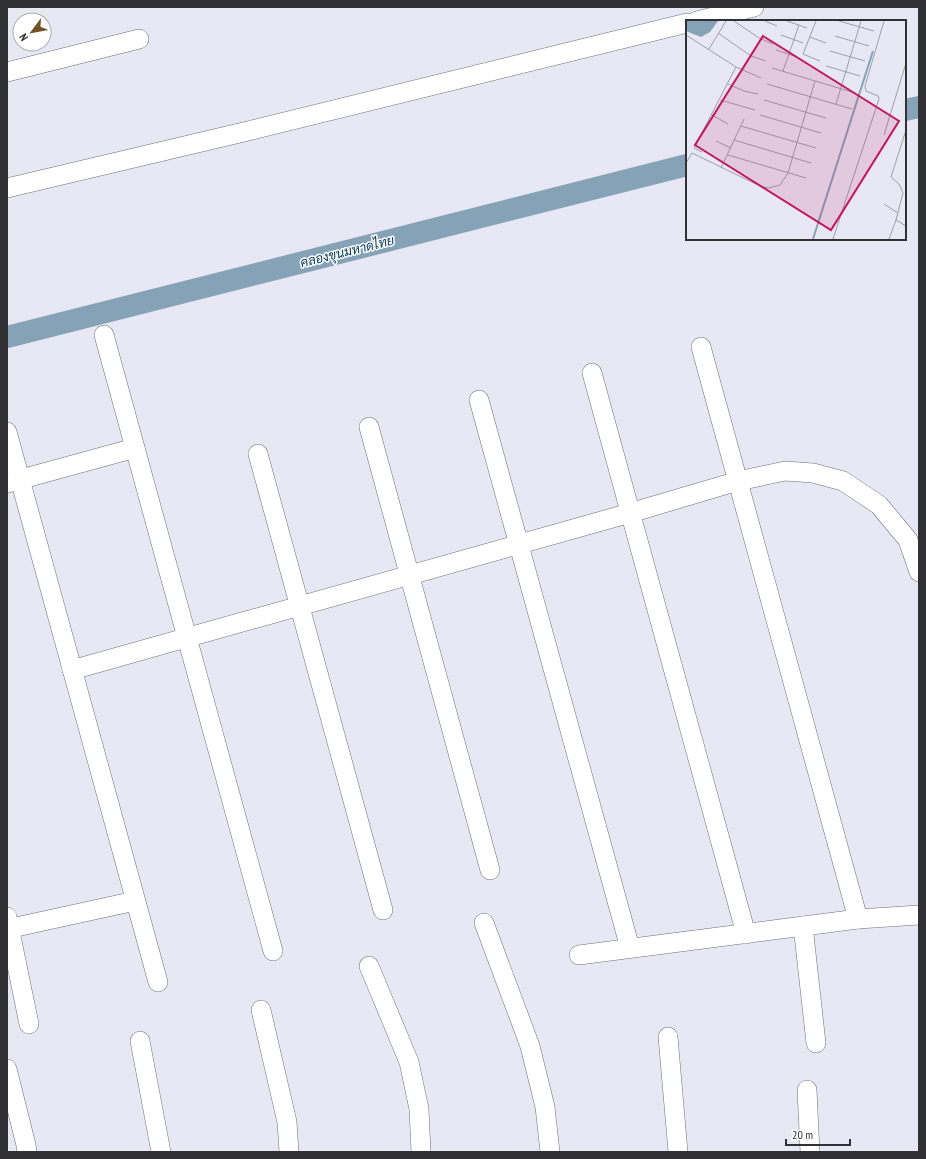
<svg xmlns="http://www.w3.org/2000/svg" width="926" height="1159" viewBox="0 0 926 1159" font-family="'PT Sans Narrow',Sarabun,sans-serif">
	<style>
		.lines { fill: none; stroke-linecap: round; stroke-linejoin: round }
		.canal { stroke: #85a2b7; stroke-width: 22 }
		.minor-casing { stroke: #6d6e78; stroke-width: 20 }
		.minor { stroke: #fff; stroke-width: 19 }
		.labels { text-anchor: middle; stroke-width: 3; stroke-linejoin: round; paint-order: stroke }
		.water-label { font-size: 13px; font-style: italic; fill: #0c405e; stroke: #fff }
		.inset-river { fill: none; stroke: #85a2b7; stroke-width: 2 }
		.inset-road { fill: none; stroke: #9e9ea8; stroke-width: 1 }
		.view { fill: #c2185b; fill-opacity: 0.15; stroke: #c2185b; stroke-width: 2 }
		.inset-edge { fill: none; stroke: #303035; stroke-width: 2 }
	</style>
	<rect width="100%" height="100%" fill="#e8e8f4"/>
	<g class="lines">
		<!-- canal -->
		<g class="canal">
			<polyline points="905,110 919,107"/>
			<polyline points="7,337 687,165"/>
		</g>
		<defs>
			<g id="minor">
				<polyline points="697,21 754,7"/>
				<polyline points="7,72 139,39"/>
				<polyline points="7,188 248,131 687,23"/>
				<polyline points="104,335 273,951"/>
				<polyline points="701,347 858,919"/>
				<polyline points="592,373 746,934"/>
				<polyline points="479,400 630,948"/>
				<polyline points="369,427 490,870"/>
				<polyline points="7,432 158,982"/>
				<polyline points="258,454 383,910"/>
				<polyline points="7,483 135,448"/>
				<polyline points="72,670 630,513 738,481 785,471 813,473 843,481 879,505 908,540 919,572"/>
				<polyline points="7,917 29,1024"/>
				<polyline points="484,923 530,1046 545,1107 550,1152"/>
				<polyline points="803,926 816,1043"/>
				<polyline points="7,929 135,901"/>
				<polyline points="579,955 858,919 919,915"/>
				<polyline points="369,966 409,1062 419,1109 421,1152"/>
				<polyline points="261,1010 287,1122 289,1152"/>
				<polyline points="668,1037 678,1152"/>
				<polyline points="140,1041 161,1152"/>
				<polyline points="7,1069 26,1145 27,1152"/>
				<polyline points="807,1090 810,1152"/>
			</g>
		</defs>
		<!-- minor casing -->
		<use href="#minor" class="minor-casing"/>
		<!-- minor -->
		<use href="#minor" class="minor"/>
	</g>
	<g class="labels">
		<!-- water labels -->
		<g class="water-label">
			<text transform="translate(347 251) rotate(-14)" y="5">คลองขุนมหาดไทย</text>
		</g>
	</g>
	<!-- overview -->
	<g transform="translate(686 20)">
		<rect width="220" height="220" fill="#e8e8f4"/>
		<path d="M0 1H32L24 12 15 17 0 11Z" fill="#85a2b7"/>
		<path class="inset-river" d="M127 219 187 31"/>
		<path class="inset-road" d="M48 1 73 18 87 24M79 1 91 6M101 1 121 8M130 1 117 34 134 41M153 1 188 11M32 13 65 36 80 41M0 15 50 47 75 58M95 15 117 23M149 16 183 26M124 17 140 23M23 29 40 1M90 30 111 37M144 31 179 41M140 46 174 56M86 48 169 73M97 51 113 5M42 64 58 71 72 74M81 64 166 89M34 80 69 90M78 80 140 98M150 84 175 1M26 95 42 104M74 95 135 113M55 106 130 128M220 110 205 157 213 164 217 173 210 200 220 206M198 115 220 43M48 120 125 143M30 121 45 128M16 132 8 128 50 47M42 135 120 158M0 143 6 133 76 167 83 168 94 165 102 153 129 61M35 148 58 99M198 184 212 193M147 219 193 79 192 76 180 71 179 66 198 1M203 219 210 200"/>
		<path class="view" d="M77 16 213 101 145 210 9 125Z"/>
		<rect width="220" height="220" class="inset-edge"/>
	</g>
	<!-- border -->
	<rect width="926" height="1159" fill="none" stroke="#303035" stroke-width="16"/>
	<!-- north arrow -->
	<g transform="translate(32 32) rotate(238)"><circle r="19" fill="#ffffff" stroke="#acacae"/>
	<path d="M0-3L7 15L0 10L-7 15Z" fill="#725127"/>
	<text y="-6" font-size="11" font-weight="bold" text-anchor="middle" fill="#303035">N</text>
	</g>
	<!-- scale -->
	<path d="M786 1139v6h64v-6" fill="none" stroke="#303035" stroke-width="2"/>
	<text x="792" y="1139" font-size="12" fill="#303035" stroke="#ffffff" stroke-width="3" paint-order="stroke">20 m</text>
</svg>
